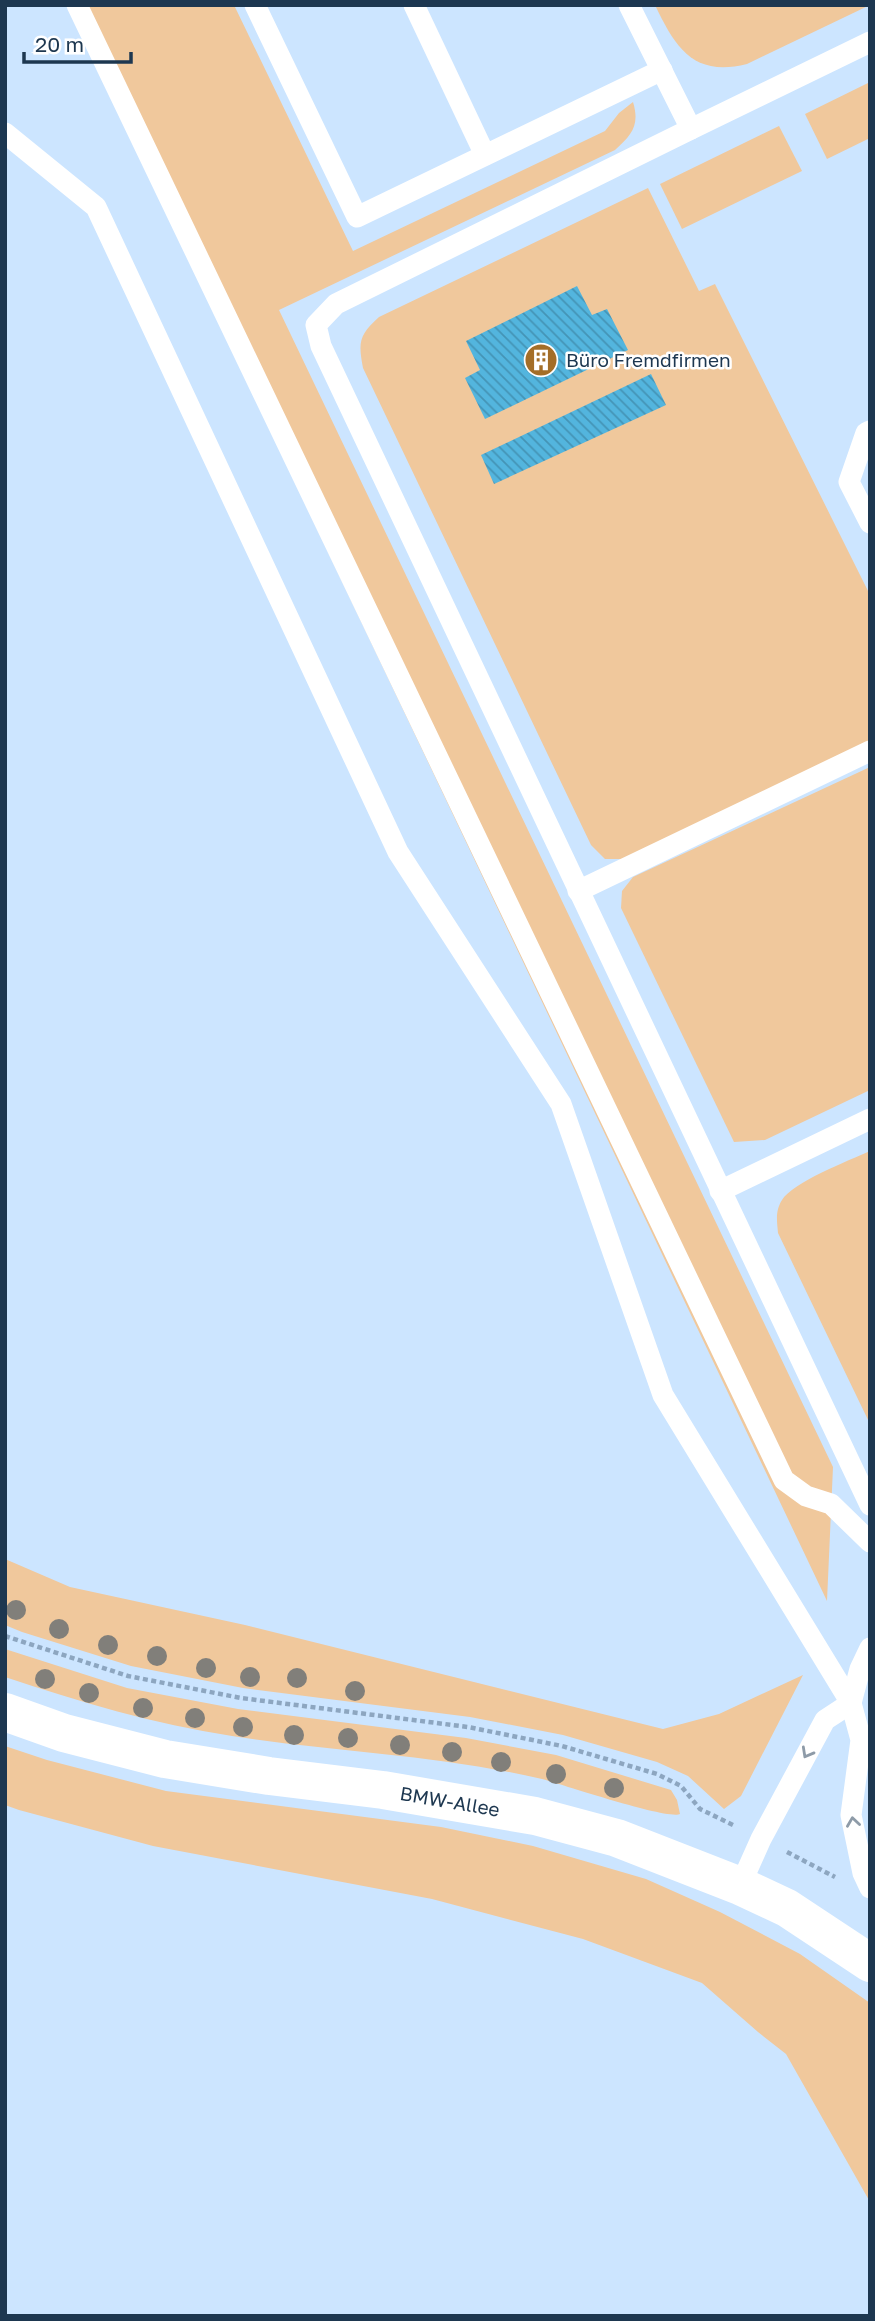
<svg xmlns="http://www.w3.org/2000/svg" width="875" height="2321" viewBox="0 0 875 2321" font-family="'Golos Text',sans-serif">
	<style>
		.green { fill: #f0c89c }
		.building { fill: url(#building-back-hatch) }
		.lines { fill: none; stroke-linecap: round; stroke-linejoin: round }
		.path { stroke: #8da6c0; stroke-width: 4.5; stroke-dasharray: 5 3.5; stroke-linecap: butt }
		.lane { stroke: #fff; stroke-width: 21 }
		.secondary { stroke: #fff; stroke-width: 38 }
		.tree { fill: #817f7a }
		.oneway { stroke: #8e9ba8 }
		.labels { text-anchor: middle; stroke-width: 5; stroke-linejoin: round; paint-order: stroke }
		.poi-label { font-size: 19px; fill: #1d3750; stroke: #fff; text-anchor: start }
		.street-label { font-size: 19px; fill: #1d3750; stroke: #fff }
	</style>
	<defs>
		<pattern id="building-back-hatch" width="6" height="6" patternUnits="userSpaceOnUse" patternTransform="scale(1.75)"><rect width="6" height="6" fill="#53b5de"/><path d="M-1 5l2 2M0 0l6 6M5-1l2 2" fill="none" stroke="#4494b6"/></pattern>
	</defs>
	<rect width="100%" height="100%" fill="#cce5ff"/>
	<!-- green -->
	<g class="green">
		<path d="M68 5H234L353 251 605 131 619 113 633 102C640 125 632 135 615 150L279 310 833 1467 827 1601Z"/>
		<path d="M655 5H870L747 64C694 77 676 49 655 5Z"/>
		<polygon points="870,82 870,138 827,159 805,114"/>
		<polygon points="779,126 802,171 682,229 660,184"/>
		<path d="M648 188 699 291 715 284 870 595V742L626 859H605L591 845 363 368C358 342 359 335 379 317Z"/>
		<polygon points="870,767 870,1090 765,1140 734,1142 621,908 622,891 633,877"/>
		<path d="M870 1151V1424L778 1233C777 1221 775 1211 782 1200 793 1182 848 1161 870 1151Z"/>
		<polygon points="5,1559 70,1587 245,1625 663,1729 719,1714 803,1675 741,1796 724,1809 688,1776 657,1762 563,1735 470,1717 243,1688 131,1666 22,1632 5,1625"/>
		<path d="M5 1649 127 1688 238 1709 466 1738 556 1755 671 1790 677 1800 680 1814C668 1820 564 1785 542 1779 440 1755 335 1752 232 1736 154 1724 80 1702 5 1677Z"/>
		<polygon points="5,1746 47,1760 166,1791 441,1827 533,1846 646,1879 720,1912 800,1954 870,2003 870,2202 786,2054 758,2032 702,1983 583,1939 432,1899 153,1846 19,1810 5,1805"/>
	</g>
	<!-- building -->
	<g class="building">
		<polygon points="577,286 592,315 607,309 628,350 485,419 465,378 480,370 466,341"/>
		<polygon points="651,374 666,405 494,484 481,455"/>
	</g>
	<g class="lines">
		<!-- path -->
		<g class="path">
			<polyline points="5,1636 128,1676 241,1698 468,1727 562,1746 657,1774 681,1786 700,1809 735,1826"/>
			<polyline points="787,1852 835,1877"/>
		</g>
		<!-- lane -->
		<g class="lane">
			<polyline points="77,5 784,1480 806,1496 831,1504 870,1542"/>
			<polyline points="255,5 357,217 662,70"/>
			<polyline points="414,5 485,155"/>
			<polyline points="629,5 691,129 870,42"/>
			<polyline points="691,129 336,304 316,325 321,346 870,1505"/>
			<polyline points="5,133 96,207 398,852 561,1104 663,1395 851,1703 861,1740 851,1815 863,1873 870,1888"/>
			<polyline points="870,431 866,433 849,482 870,523"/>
			<polyline points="578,891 870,751"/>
			<polyline points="720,1191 870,1119"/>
			<polyline points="740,1886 761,1839 825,1720 851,1703 860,1669 870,1648"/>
		</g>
		<!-- secondary -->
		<path class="secondary" id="s1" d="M5 1712 64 1733 165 1759 269 1776 383 1790 535 1816 617 1838 740 1886 787 1908 870 1963"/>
	</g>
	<!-- trees -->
	<g class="tree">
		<circle cx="16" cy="1610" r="10"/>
		<circle cx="59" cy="1629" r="10"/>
		<circle cx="108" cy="1645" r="10"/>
		<circle cx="157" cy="1656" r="10"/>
		<circle cx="206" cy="1668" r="10"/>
		<circle cx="250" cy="1677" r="10"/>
		<circle cx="297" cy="1678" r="10"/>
		<circle cx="45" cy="1679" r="10"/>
		<circle cx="355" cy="1691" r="10"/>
		<circle cx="89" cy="1693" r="10"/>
		<circle cx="143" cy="1708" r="10"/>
		<circle cx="195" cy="1718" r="10"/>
		<circle cx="243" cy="1727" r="10"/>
		<circle cx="294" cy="1735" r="10"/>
		<circle cx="348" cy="1738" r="10"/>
		<circle cx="400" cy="1745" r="10"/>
		<circle cx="452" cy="1752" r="10"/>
		<circle cx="501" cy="1762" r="10"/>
		<circle cx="556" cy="1774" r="10"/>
		<circle cx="614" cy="1788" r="10"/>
	</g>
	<!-- one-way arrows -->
	<defs><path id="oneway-chevron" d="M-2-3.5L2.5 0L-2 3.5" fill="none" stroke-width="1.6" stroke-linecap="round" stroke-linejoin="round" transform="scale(1.75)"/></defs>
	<g class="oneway">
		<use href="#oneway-chevron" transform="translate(807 1753) rotate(119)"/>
		<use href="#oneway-chevron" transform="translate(853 1822) rotate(-98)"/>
	</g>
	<!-- icons -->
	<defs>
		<symbol id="building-disc" viewBox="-11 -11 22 22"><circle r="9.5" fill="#a46e28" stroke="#fff"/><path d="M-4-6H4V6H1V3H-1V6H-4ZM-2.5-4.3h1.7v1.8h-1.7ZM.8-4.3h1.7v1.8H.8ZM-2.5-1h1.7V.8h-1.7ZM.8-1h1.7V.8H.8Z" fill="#fff"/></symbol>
	</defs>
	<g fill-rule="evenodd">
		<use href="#building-disc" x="522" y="341" width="38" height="38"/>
	</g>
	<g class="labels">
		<!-- poi labels -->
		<g class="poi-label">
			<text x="566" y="367">Büro Fremdfirmen</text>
		</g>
		<!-- street labels -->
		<g class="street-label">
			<text dy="7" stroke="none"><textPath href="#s1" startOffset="455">BMW-Allee</textPath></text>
		</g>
	</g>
	<!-- border -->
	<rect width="875" height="2321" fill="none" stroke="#1d3750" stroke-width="14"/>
	<!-- scale -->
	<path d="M24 52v10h107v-10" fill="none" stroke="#1d3750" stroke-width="3.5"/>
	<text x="35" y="52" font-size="21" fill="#1d3750" stroke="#ffffff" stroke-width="5" paint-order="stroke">20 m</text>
</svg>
